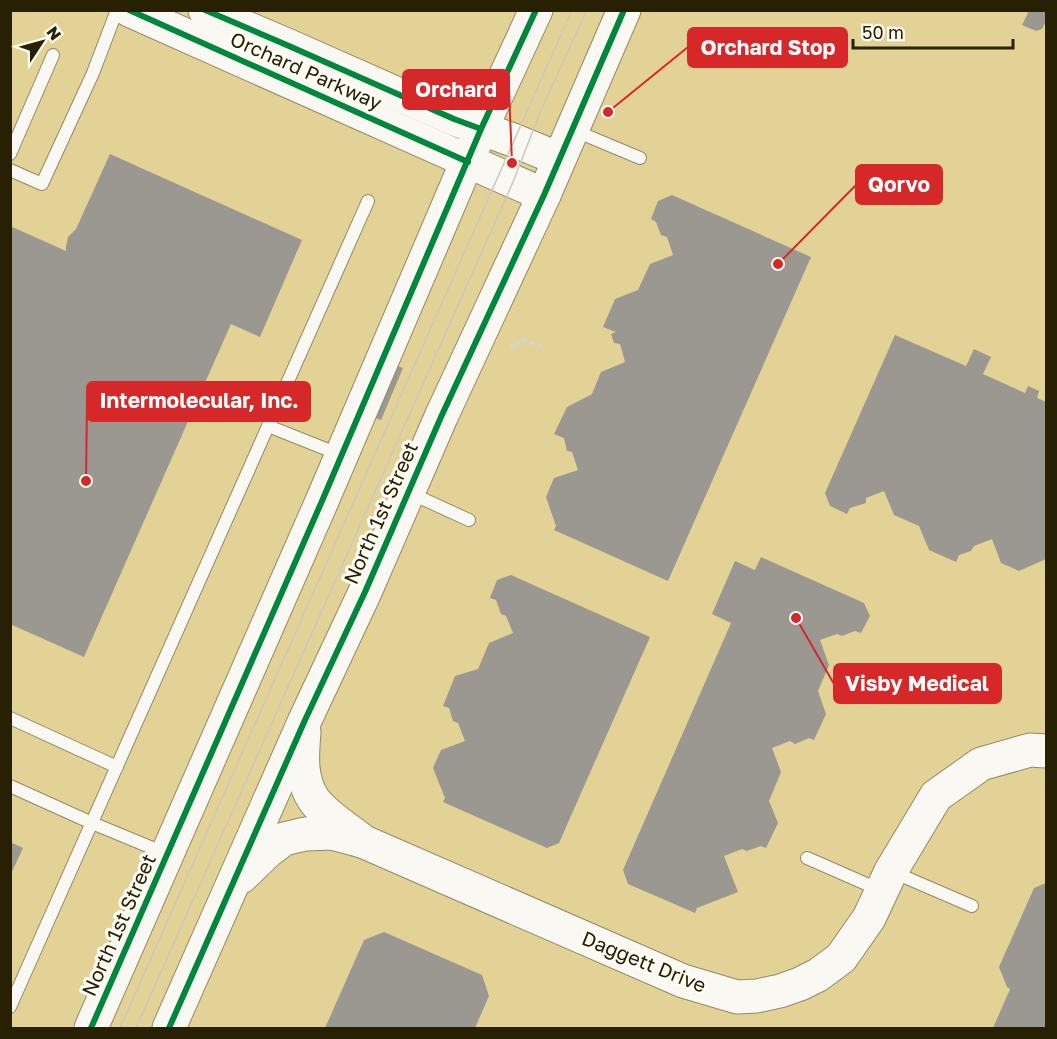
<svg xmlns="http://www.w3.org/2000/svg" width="1057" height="1039" viewBox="0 0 1057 1039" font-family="'Golos Text',sans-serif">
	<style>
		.built { fill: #e3d295 }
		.building { fill: #9b9891 }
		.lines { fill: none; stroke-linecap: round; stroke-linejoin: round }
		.lane-casing { stroke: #92896a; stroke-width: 14 }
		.secondary-casing { stroke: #92896a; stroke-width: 35 }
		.primary-casing { stroke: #92896a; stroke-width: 35 }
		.path { stroke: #d8d4c8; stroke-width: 4; stroke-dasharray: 6 3; stroke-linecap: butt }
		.lane { stroke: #faf8f2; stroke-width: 12 }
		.secondary { stroke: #faf8f2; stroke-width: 33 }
		.primary { stroke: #faf8f2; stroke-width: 33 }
		.tram { stroke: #cbc8bc; stroke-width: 1.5 }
		.cycleway-casing { stroke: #fffdf6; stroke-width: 10 }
		.cycleway { stroke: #00873e; stroke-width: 6 }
		.labels { text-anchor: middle; stroke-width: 6; stroke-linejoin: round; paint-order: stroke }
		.street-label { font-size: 20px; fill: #282003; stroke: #fffdf6 }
		.leader { fill: none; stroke: #d62828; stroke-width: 2 }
		.callout-dot { fill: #d62828; stroke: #fffdf6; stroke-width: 2 }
		.callout { fill: #d62828; stroke: #d62828; stroke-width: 2 }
		.callout-label { font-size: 21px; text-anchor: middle; font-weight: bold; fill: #fff }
	</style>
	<rect width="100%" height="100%" fill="#dbd0a9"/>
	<!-- built -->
	<rect class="built" x="11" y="11" width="1035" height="1017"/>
	<!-- building -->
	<g class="building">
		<polygon points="1023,10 1046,10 1046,21 1042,29 1036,31 1022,25 1028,13"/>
		<polygon points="110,154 302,240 260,337 231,324 84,657 10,624 10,226 66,251 66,247 68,237 76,229"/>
		<polygon points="672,195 811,257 668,581 554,530 556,526 546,497 554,478 578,470 572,452 567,451 564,438 554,434 567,407 592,394 601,372 625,362 620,344 614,343 611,334 616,332 603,327 615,299 638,290 650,264 673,255 667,237 661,235 656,222 651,219 658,201"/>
		<polygon points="895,335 966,366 974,349 991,357 983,374 1025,393 1028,386 1039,391 1037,398 1046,402 1046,559 1019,571 1001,563 992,539 974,546 971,551 959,555 956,562 929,550 919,526 894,515 884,491 866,498 866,503 850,508 847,514 830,506 825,493"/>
		<polygon points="395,365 403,368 381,420 373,417"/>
		<polygon points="761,557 864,603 870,616 861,633 855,631 842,636 837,634 820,640 829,665 818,691 826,714 814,740 809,738 795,744 790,741 772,748 781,772 769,801 778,823 766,848 761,846 747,851 742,849 724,856 738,892 697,908 695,913 628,884 623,870 731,623 712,614 735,561 755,570"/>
		<polygon points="511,575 650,637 559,843 547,848 443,802 445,798 433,768 441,750 465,741 458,723 453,721 449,708 443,706 455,676 478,669 489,643 513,633 506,616 501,614 496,600 490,598 497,580"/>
		<polygon points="10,842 23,848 10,876"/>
		<polygon points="1046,883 1046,1028 993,1028 1010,989 1007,987 999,967 1034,888"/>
		<polygon points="384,932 482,975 489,996 475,1028 325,1028 364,940"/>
	</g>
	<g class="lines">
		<defs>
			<g id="lane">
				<polyline points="573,130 640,158"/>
				<polyline points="10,154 53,55"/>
				<polyline points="10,170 42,184 93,73 117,10"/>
				<polyline points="268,426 341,455"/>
				<polyline points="410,493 469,520"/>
				<polyline points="10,718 117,767"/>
				<polyline points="10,786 92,823 167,854"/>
				<polyline points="807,858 880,890"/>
				<polyline points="893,872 972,906"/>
				<polyline points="10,1007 368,201"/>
			</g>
			<g id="secondary">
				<polyline points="129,10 544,195"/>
				<polyline points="205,10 289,46 454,119 513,140 559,159"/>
				<polyline points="362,841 683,981 737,997 757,996 780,991 800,984 818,975 841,958 869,918 891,871 936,796 981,764 1030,750 1046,751"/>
			</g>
			<g id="primary">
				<path d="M304 732C302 755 300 780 314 800 324 814 346 828 360 839"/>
				<polyline points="241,877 268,851 284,839 305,834 332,833 362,841"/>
				<polyline points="91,1028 322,501 481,129 536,10"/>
				<polyline points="169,1028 305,720 365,592 441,417 544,195 624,10"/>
			</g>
		</defs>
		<!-- lane casing -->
		<use href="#lane" class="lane-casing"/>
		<!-- secondary casing -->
		<use href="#secondary" class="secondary-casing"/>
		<!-- primary casing -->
		<use href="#primary" class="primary-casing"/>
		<!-- path -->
		<polyline class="path" points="510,345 515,348 521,338 541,347"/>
		<!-- lane -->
		<use href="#lane" class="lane"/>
		<!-- secondary -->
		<use href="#secondary" class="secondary"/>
		<!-- primary -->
		<use href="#primary" class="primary"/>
		<!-- tram -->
		<g class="tram">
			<path d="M120 1028C272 690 421 350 572 10"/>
			<polyline points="136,1028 513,182 541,110 587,10"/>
		</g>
		<defs>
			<g id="cycleway">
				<polyline points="129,10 468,162"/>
				<polyline points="205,10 289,46 454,119 481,129"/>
				<polyline points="91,1028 322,501 481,129 536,10"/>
				<polyline points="169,1028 305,720 365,592 441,417 544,195 624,10"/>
			</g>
		</defs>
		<!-- cycleway casing -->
		<use href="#cycleway" class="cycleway-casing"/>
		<!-- cycleway -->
		<use href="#cycleway" class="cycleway"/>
	</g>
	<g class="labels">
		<!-- street labels -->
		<g class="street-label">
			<text transform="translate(306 71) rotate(24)" y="7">Orchard Parkway</text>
			<text transform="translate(381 513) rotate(-66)" y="7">North 1st Street</text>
			<text transform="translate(119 925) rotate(-66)" y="7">North 1st Street</text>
			<text transform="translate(644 962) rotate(22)" y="7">Daggett Drive</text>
		</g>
	</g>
	<!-- callouts -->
	<path class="leader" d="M608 112L688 47M512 163L509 89M778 264L856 185M86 481L87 401M796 618L834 684"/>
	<g class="callout-dot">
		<circle cx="608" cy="112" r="6"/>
		<circle cx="512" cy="163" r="6"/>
		<circle cx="778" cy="264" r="6"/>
		<circle cx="86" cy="481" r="6"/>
		<circle cx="796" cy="618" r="6"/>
	</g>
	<g class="callout">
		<rect x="688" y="28" width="159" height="39" rx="6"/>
		<rect x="403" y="70" width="106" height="39" rx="6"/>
		<rect x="856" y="165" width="86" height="39" rx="6"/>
		<rect x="87" y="382" width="223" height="39" rx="6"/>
		<rect x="834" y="664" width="167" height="39" rx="6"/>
	</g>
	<g class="callout-label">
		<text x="768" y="55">Orchard Stop</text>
		<text x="456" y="97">Orchard</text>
		<text x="899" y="192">Qorvo</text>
		<text x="199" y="408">Intermolecular, Inc.</text>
		<text x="917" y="691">Visby Medical</text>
	</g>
	<!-- border -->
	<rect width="1057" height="1039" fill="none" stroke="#282003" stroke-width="24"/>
	<!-- north arrow -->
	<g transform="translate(42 42) rotate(54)" stroke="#fffdf6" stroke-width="4.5" paint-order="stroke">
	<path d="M0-4.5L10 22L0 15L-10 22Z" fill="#282003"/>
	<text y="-9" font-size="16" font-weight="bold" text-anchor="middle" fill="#282003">N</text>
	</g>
	<!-- scale -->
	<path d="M853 39v9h160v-9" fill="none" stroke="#282003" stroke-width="3"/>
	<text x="862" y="39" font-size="18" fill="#282003" stroke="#fffdf6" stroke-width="4.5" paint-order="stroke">50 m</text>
</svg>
